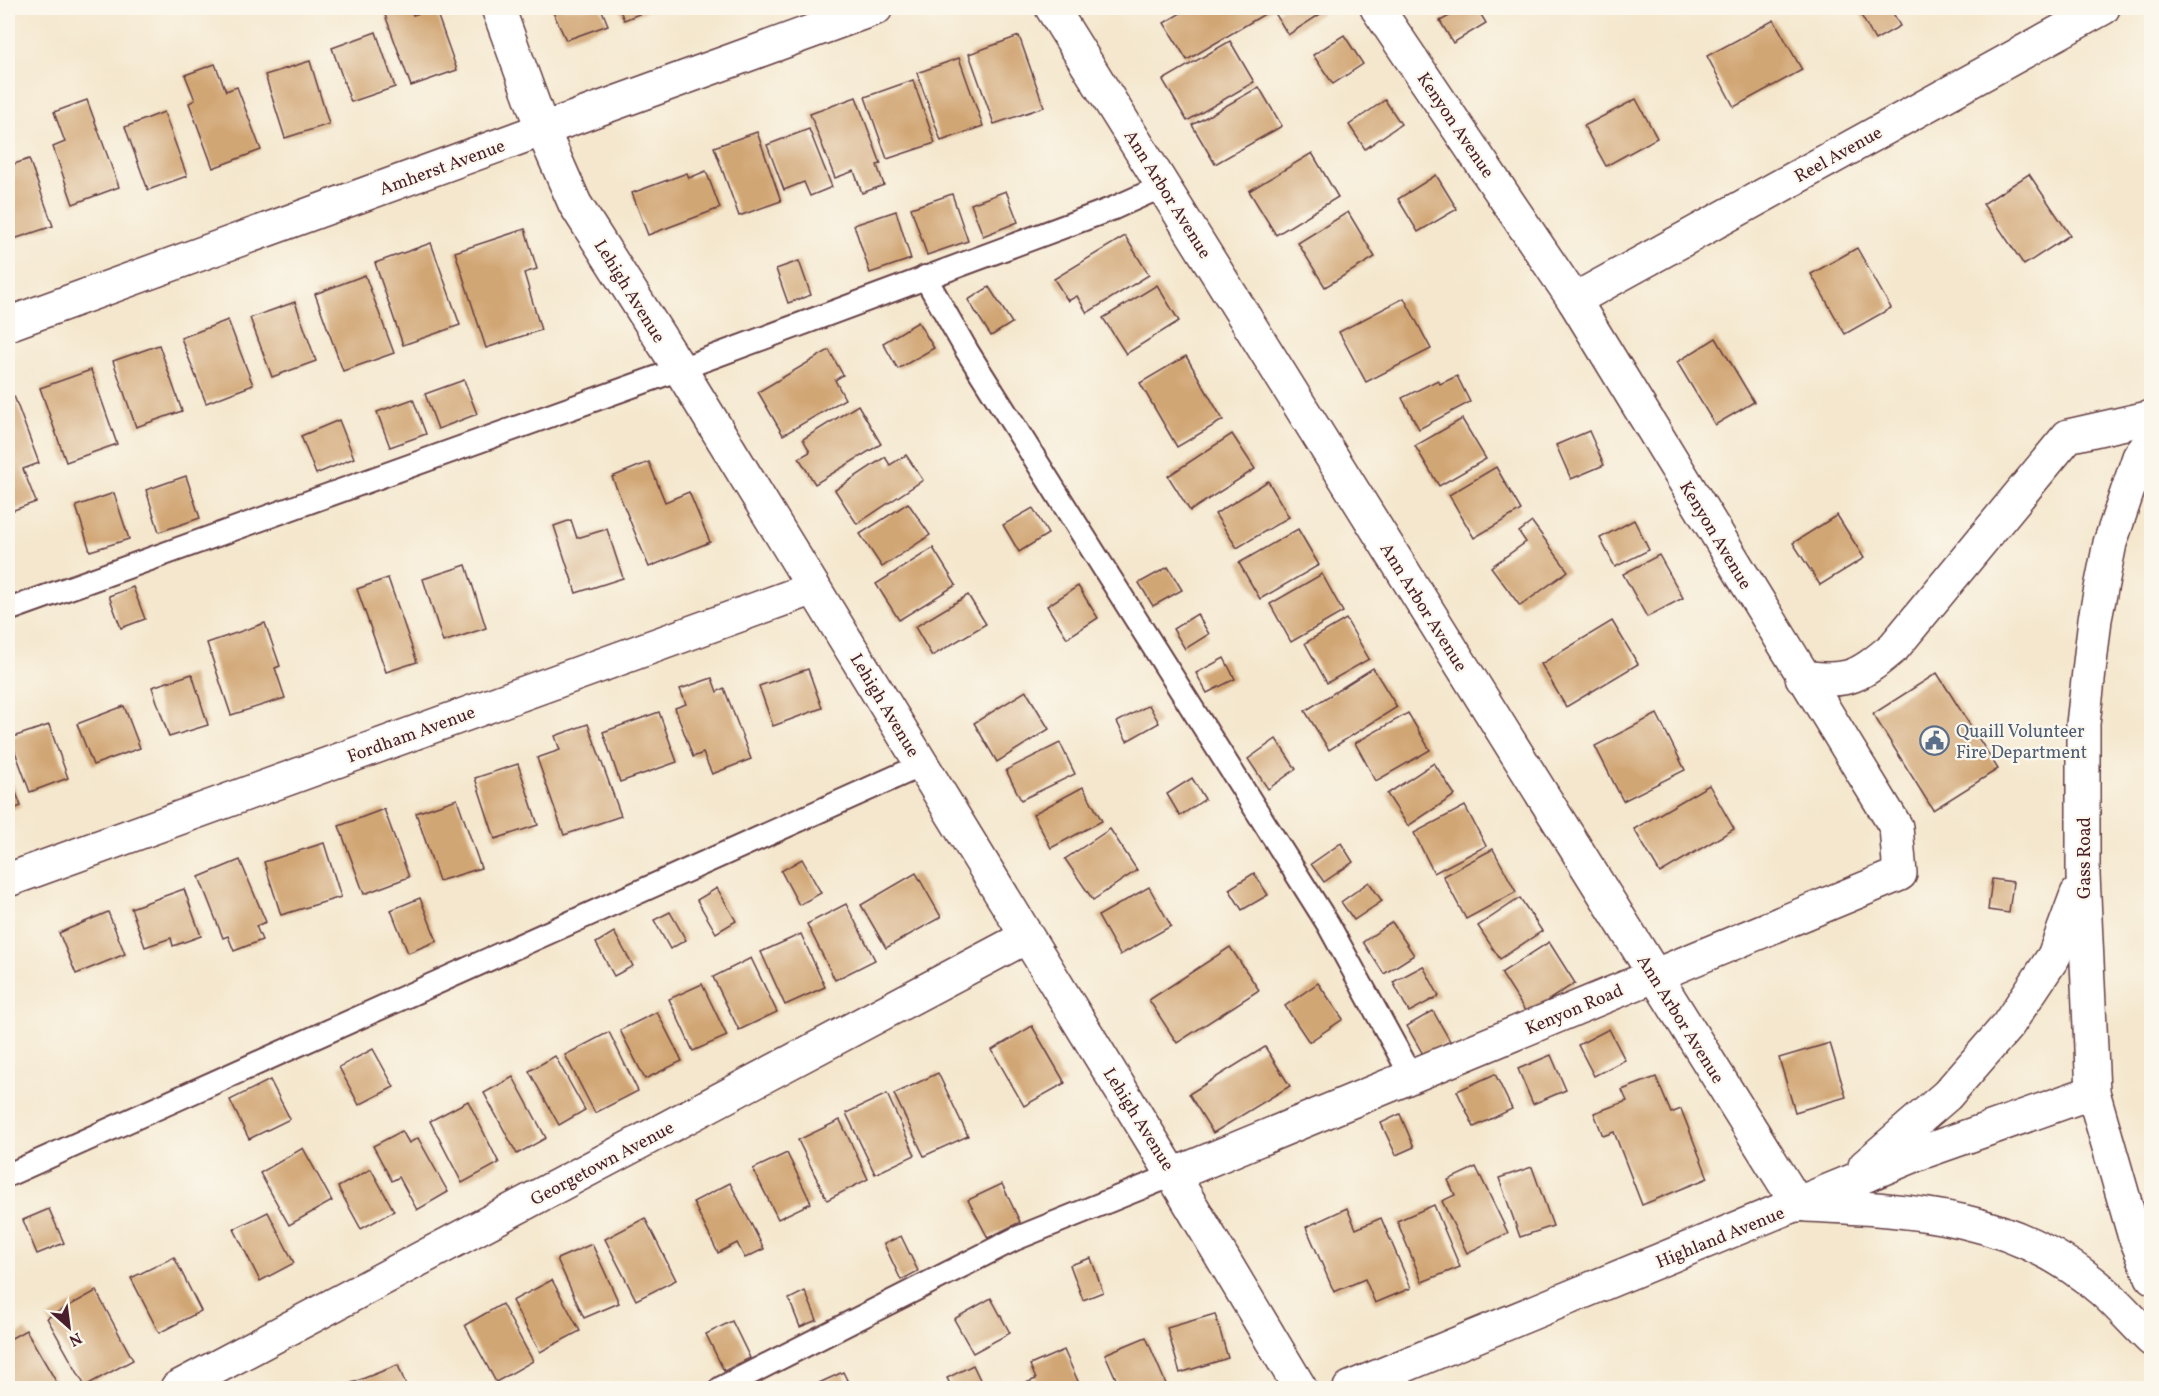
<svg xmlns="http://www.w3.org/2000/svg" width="2159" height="1396" viewBox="0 0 2159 1396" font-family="Vollkorn,serif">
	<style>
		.building { fill: #d1a674 }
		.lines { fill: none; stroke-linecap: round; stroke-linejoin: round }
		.service-casing { stroke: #643d43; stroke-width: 26 }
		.minor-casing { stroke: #643d43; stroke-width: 36 }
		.tertiary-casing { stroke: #643d43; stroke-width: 36 }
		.service { stroke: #fff; stroke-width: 22 }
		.minor { stroke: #fff; stroke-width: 33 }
		.tertiary { stroke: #fff; stroke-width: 33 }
		.labels { text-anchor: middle; stroke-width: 4.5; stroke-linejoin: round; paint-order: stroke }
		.street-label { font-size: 18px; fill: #4a1f2b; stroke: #fbf7ec }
		.service-label { font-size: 18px; fill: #4e5e75; stroke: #fbf7ec; text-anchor: start }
	</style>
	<rect width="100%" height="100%" fill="#fbf7ec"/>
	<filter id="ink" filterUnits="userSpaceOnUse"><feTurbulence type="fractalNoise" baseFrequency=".0167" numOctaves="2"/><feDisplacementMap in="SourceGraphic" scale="12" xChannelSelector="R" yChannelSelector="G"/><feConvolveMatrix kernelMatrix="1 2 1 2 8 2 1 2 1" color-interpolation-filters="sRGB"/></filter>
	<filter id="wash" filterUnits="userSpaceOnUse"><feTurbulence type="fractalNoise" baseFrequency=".008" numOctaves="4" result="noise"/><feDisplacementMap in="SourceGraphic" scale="24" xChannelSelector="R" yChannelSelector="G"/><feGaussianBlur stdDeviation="1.35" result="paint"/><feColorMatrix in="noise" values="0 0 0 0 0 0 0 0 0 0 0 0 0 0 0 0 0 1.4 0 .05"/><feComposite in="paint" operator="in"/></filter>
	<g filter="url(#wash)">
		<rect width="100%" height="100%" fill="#f4e7cd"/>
		<g id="blocks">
			<!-- building -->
			<g class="building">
				<polygon points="410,8 413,15 435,8 457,70 411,86 385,15"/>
				<polygon points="551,8 601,8 608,25 566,40"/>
				<polygon points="619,8 654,8 624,20"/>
				<polygon points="1189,8 1272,8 1273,9 1187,60 1164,23"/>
				<polygon points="1283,8 1323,8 1325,11 1288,35 1275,13"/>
				<polygon points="1464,8 1477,8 1486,23 1453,43 1440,21"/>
				<polygon points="1857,8 1899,8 1892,11 1900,26 1875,40"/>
				<polygon points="1774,20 1802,70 1734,107 1707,56"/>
				<polygon points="376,32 395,87 351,102 332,48"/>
				<polygon points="1344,35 1363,64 1333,84 1313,55"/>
				<polygon points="1019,36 1044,107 994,124 969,54"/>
				<polygon points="1230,41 1254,82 1187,121 1163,80"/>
				<polygon points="959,58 983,126 941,141 917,73"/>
				<polygon points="310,61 329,124 285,138 265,75"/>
				<polygon points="215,64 226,91 237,87 261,150 213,168 189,103 195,100 185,75"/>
				<polygon points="913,80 935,143 887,159 865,97"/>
				<polygon points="1259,87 1282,126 1215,164 1192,125"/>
				<polygon points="856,97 881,164 877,165 884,185 862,193 854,171 835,178 810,114"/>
				<polygon points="1636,99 1657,138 1606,166 1584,126"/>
				<polygon points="87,100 119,187 73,204 53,147 65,142 54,112"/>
				<polygon points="1385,100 1401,124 1365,149 1349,125"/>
				<polygon points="164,112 187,176 148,190 125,127"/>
				<polygon points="809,129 832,187 810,196 804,182 784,190 767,145"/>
				<polygon points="757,132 781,201 739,216 714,147"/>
				<polygon points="1312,153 1338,197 1276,235 1249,191"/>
				<polygon points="29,159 53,226 8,241 8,166"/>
				<polygon points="706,171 720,208 648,235 632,193 687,173 689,178"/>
				<polygon points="2029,174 2070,235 2024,265 1983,204"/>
				<polygon points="1436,175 1457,209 1418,232 1398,199"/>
				<polygon points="1006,191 1018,222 983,236 971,204"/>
				<polygon points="952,194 968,241 927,255 911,208"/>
				<polygon points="896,211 911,259 870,273 854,225"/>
				<polygon points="1348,212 1375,257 1325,287 1298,243"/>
				<polygon points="525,229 537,269 524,273 541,330 486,348 455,252"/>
				<polygon points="1125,236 1149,275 1087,313 1077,296 1068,301 1054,279"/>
				<polygon points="431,243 460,325 403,345 375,263"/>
				<polygon points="1857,248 1891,308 1845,334 1811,274"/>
				<polygon points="799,261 811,295 788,303 776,269"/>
				<polygon points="365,275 394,353 343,371 315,294"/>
				<polygon points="1157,285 1179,321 1126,354 1103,318"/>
				<polygon points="989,287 1012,323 991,336 968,300"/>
				<polygon points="1404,298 1431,349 1366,382 1339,332"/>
				<polygon points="295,302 316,361 272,377 250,318"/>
				<polygon points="228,320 253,385 206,403 181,338"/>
				<polygon points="918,322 934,348 898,369 883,343"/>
				<polygon points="1716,338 1754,402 1715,425 1677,362"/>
				<polygon points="159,345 182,411 136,427 113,361"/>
				<polygon points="829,350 843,375 835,380 845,399 783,435 758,392"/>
				<polygon points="1186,356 1223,420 1177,447 1140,383"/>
				<polygon points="91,370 117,444 66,462 40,388"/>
				<polygon points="1457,376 1470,402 1419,429 1402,398 1438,380 1440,384"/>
				<polygon points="464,380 477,414 438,429 425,394"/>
				<polygon points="14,396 39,463 23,469 36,502 11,511 8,500 8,398"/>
				<polygon points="413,399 426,434 390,447 377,412"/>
				<polygon points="858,405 881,444 815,484 799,458 810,452 803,439"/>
				<polygon points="1462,419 1486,459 1439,486 1415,446"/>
				<polygon points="339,420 354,458 316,474 301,436"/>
				<polygon points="1589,431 1604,465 1571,479 1556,445"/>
				<polygon points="1232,434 1255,469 1190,511 1168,476"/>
				<polygon points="906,455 923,480 857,524 835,490 885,457 890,465"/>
				<polygon points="649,462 665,502 689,492 710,542 649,567 612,477"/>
				<polygon points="1496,467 1521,510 1474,538 1449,495"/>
				<polygon points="186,476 200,518 159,532 146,490"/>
				<polygon points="1268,481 1289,517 1237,548 1215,514"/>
				<polygon points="114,493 129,539 90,551 76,506"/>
				<polygon points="908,503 930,535 882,567 860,534"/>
				<polygon points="1033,508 1048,534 1019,552 1003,525"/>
				<polygon points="1837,515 1864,558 1820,585 1793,543"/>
				<polygon points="571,520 577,538 607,529 623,578 576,593 554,526"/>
				<polygon points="1634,520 1649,550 1615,567 1600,538"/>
				<polygon points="1532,522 1568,571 1520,606 1491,567 1526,542 1519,532"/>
				<polygon points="1298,529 1319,565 1260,599 1239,563"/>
				<polygon points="933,548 956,585 899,620 876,584"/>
				<polygon points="1659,555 1683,598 1647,617 1623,574"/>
				<polygon points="466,565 486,628 443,642 423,579"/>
				<polygon points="1168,567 1182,590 1153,606 1139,583"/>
				<polygon points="1322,574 1343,612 1291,642 1270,604"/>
				<polygon points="388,578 417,662 386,672 357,589"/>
				<polygon points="1078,586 1098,618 1067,638 1047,606"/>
				<polygon points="133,587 145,619 121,628 109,596"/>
				<polygon points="968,595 986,624 932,656 915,627"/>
				<polygon points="1197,614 1209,634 1185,649 1173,629"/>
				<polygon points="1346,619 1369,659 1327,683 1305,643"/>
				<polygon points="1612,621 1638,664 1566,707 1541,664"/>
				<polygon points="265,623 280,666 275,668 285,698 231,715 207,643"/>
				<polygon points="1224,658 1235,679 1207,693 1196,673"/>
				<polygon points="1373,668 1397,707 1329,750 1305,711"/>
				<polygon points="808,669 822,708 773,726 759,686"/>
				<polygon points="1937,673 1998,769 1933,810 1873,714"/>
				<polygon points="192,674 208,725 169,737 152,687"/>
				<polygon points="712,678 717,692 724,688 751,759 712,774 703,753 693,757 675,708 686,704 680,689"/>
				<polygon points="1026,691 1049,729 997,762 974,723"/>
				<polygon points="1149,705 1159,723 1127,741 1117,722"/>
				<polygon points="124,706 140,748 93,765 77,724"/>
				<polygon points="659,712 677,762 620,782 603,732"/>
				<polygon points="1408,713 1430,750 1376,781 1355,743"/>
				<polygon points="1657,714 1685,770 1623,801 1595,746"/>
				<polygon points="588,724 621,816 564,835 537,758 560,750 555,736"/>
				<polygon points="49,725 68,778 30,792 10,738"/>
				<polygon points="1276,739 1296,769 1268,789 1248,759"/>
				<polygon points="1060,743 1075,774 1021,800 1006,770"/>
				<polygon points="1434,763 1455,795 1408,826 1387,794"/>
				<polygon points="518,764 538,825 495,839 475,778"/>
				<polygon points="8,771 21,806 8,811"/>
				<polygon points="1192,778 1205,799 1180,816 1167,794"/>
				<polygon points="1709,785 1734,829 1660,873 1634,829"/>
				<polygon points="1083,787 1102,821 1051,848 1033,814"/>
				<polygon points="457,799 481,868 439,881 416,813"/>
				<polygon points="1465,806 1486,846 1434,873 1414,833"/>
				<polygon points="384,809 409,877 364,894 339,826"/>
				<polygon points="1110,829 1137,870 1093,900 1065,859"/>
				<polygon points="324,843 341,897 281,915 264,862"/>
				<polygon points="1341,843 1353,862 1324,882 1311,864"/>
				<polygon points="1493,849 1516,892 1466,919 1443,876"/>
				<polygon points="802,859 821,893 799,905 781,871"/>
				<polygon points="240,860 266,922 256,926 262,940 234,951 228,936 223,938 199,877"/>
				<polygon points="916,873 941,917 886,948 861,905"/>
				<polygon points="1254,873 1268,895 1242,910 1229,889"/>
				<polygon points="1992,879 2013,882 2009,913 1988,910"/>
				<polygon points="1369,882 1382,901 1354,920 1341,902"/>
				<polygon points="1149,887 1171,926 1120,955 1098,916"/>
				<polygon points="717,888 736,921 716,933 697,900"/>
				<polygon points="184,889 201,936 173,946 171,938 145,947 131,908"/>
				<polygon points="420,898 437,941 408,953 391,910"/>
				<polygon points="1520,898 1542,931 1500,959 1478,926"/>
				<polygon points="846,904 875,960 835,980 807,924"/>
				<polygon points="108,912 125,954 76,974 59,933"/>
				<polygon points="670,912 686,940 670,949 654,920"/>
				<polygon points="1392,922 1414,955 1384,974 1363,942"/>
				<polygon points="614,932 633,966 614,976 596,943"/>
				<polygon points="801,934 825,987 785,1005 761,952"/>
				<polygon points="1549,942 1575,983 1527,1014 1501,973"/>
				<polygon points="1230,947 1259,990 1177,1043 1149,1000"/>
				<polygon points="751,958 777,1012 739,1030 713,977"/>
				<polygon points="1423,966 1439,996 1409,1012 1393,982"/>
				<polygon points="1318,983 1343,1019 1309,1042 1285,1006"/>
				<polygon points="702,984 727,1036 693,1051 669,999"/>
				<polygon points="1433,1011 1450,1041 1424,1056 1407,1026"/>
				<polygon points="657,1012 682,1061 645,1079 620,1030"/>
				<polygon points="1032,1026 1065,1083 1024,1106 992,1050"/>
				<polygon points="1609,1029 1625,1060 1594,1076 1578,1045"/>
				<polygon points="609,1032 638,1091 595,1113 565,1055"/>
				<polygon points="1830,1043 1846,1097 1795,1112 1779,1058"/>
				<polygon points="1265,1047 1290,1086 1213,1133 1189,1094"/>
				<polygon points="373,1049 394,1087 359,1105 339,1067"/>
				<polygon points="1551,1055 1566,1090 1533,1104 1518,1069"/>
				<polygon points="555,1056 585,1110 559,1125 529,1071"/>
				<polygon points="938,1073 968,1136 924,1156 894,1094"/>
				<polygon points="1495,1074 1512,1109 1474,1127 1457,1091"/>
				<polygon points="513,1077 546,1138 517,1154 484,1093"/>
				<polygon points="1656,1077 1671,1113 1681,1109 1708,1178 1642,1205 1614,1132 1603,1136 1594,1113 1627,1101 1622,1090"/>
				<polygon points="270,1080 290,1119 249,1139 230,1100"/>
				<polygon points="887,1094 915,1155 875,1174 846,1113"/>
				<polygon points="468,1101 499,1163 462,1183 430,1121"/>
				<polygon points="1400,1114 1414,1147 1396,1155 1381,1123"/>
				<polygon points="840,1120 868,1179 827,1200 798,1140"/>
				<polygon points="402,1131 409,1143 418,1138 448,1192 417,1210 399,1177 392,1181 373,1146"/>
				<polygon points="303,1148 332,1201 289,1225 260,1173"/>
				<polygon points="787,1153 811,1203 778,1219 753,1169"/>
				<polygon points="1476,1167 1508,1233 1467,1253 1442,1201 1455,1195 1448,1180"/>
				<polygon points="1532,1167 1553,1226 1520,1237 1499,1178"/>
				<polygon points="371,1169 394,1211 361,1229 338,1187"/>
				<polygon points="730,1183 764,1249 745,1258 737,1243 718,1253 693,1202"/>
				<polygon points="1002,1184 1020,1222 988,1238 968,1200"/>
				<polygon points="1434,1205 1460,1267 1422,1282 1397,1221"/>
				<polygon points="1347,1208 1356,1229 1381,1218 1411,1288 1375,1303 1365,1279 1334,1292 1306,1227"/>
				<polygon points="49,1209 64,1243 37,1254 23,1220"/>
				<polygon points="268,1212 294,1263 260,1281 234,1229"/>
				<polygon points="645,1218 676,1280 636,1300 605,1239"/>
				<polygon points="901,1236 918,1271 901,1280 884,1244"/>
				<polygon points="592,1244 619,1303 584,1318 557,1259"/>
				<polygon points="174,1257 201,1311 159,1333 131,1278"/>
				<polygon points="1091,1258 1103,1292 1083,1300 1070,1265"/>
				<polygon points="552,1280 580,1331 540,1352 512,1301"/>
				<polygon points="96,1291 133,1360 85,1386 47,1318"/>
				<polygon points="805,1291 817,1320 800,1327 789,1299"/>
				<polygon points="991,1298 1010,1333 973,1353 954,1319"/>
				<polygon points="502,1304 533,1361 496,1382 465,1325"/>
				<polygon points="1215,1314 1228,1358 1180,1373 1167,1328"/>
				<polygon points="732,1321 750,1358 724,1371 706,1334"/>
				<polygon points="26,1330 60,1388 8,1388 8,1340"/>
				<polygon points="1146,1337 1166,1384 1157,1388 1120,1388 1105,1354"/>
				<polygon points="1064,1350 1081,1388 1022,1388 1020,1385 1036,1379 1030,1365"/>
				<polygon points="398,1365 407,1388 339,1388"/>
				<polygon points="973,1365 984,1388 952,1388 947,1378"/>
				<polygon points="843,1372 851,1388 808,1388"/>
			</g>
		</g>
	</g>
	<g filter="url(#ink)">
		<use href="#blocks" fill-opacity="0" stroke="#643d43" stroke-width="1.5"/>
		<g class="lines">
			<defs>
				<g id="service">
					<polyline points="925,277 967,351 1328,924 1412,1077"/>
					<polyline points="8,610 680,369 1114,208 1163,186"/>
					<polyline points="8,1175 922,765"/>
					<polyline points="721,1388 1015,1239 1173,1175"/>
				</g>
				<g id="minor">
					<polyline points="498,8 543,131 575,204 680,369 1173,1175 1300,1388"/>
					<polyline points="1052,8 1798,1205"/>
					<polyline points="1574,300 2103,8"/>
					<polyline points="8,324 876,8"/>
					<path d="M1802 677C1850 683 1858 677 1894 647L2068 436 2152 417"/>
					<polyline points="8,880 814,588"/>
					<polyline points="1173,1175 1900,874 1896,827 1574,300 1377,8"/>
					<polyline points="177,1388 1026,937"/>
				</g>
				<g id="tertiary">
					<polyline points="2152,440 2139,457 2110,543 2095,619 2083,724 2083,875 2093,1092 2134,1234 2152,1277"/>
					<polyline points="1865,1166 1947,1095 2008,1025 2054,956 2077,894"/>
					<path d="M1806 1205C1915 1210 2016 1215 2103 1291 2120 1306 2135 1324 2152 1340"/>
					<polyline points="1350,1388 1920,1153 2093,1092"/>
				</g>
			</defs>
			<!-- service casing -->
			<use href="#service" class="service-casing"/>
			<!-- minor casing -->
			<use href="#minor" class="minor-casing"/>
			<!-- tertiary casing -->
			<use href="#tertiary" class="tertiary-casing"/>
			<!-- service -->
			<use href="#service" class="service"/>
			<!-- minor -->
			<use href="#minor" class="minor"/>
			<!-- tertiary -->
			<use href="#tertiary" class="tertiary"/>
		</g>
	</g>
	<!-- icons -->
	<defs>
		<symbol id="civic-ring" viewBox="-11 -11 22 22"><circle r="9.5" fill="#fbf7ec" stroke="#5c6f8a" stroke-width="1.5"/><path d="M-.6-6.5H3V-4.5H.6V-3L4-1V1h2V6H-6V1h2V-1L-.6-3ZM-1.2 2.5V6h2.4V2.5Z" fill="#5c6f8a"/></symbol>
	</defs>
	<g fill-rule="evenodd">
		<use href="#civic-ring" x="1918" y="724" width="33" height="33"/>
	</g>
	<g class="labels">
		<!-- street labels -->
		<g class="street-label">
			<text transform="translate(1456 125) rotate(56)" y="6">Kenyon Avenue</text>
			<text transform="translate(1838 154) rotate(-29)" y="6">Reel Avenue</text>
			<text transform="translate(442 167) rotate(-20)" y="6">Amherst Avenue</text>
			<text transform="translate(1168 194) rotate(58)" y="6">Ann Arbor Avenue</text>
			<text transform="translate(630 291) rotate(58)" y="6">Lehigh Avenue</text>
			<text transform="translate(1716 535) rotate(59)" y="6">Kenyon Avenue</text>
			<text transform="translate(1424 607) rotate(58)" y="6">Ann Arbor Avenue</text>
			<text transform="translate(885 705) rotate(59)" y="6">Lehigh Avenue</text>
			<text transform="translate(411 734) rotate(-20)" y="6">Fordham Avenue</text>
			<text transform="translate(2084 858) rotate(-90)" y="6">Gass Road</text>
			<text transform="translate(1574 1009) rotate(-23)" y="6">Kenyon Road</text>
			<text transform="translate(1681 1019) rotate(58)" y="6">Ann Arbor Avenue</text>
			<text transform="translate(1139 1119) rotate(58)" y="6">Lehigh Avenue</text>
			<text transform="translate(602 1163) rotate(-28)" y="6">Georgetown Avenue</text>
			<text transform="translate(1720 1237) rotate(-22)" y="6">Highland Avenue</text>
		</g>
		<!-- service labels -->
		<g class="service-label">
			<text x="1956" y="737">Quaill Volunteer<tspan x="1956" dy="21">Fire Department</tspan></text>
		</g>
	</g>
	<!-- margin -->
	<rect width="2159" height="1396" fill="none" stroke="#fbf7ec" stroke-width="30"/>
	<!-- north arrow -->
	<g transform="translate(69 1327) rotate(152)" stroke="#fbf7ec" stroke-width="4.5" paint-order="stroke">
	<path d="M0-4.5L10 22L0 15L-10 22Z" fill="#4a1f2b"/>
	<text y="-9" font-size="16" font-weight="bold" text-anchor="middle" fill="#4a1f2b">N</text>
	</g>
</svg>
